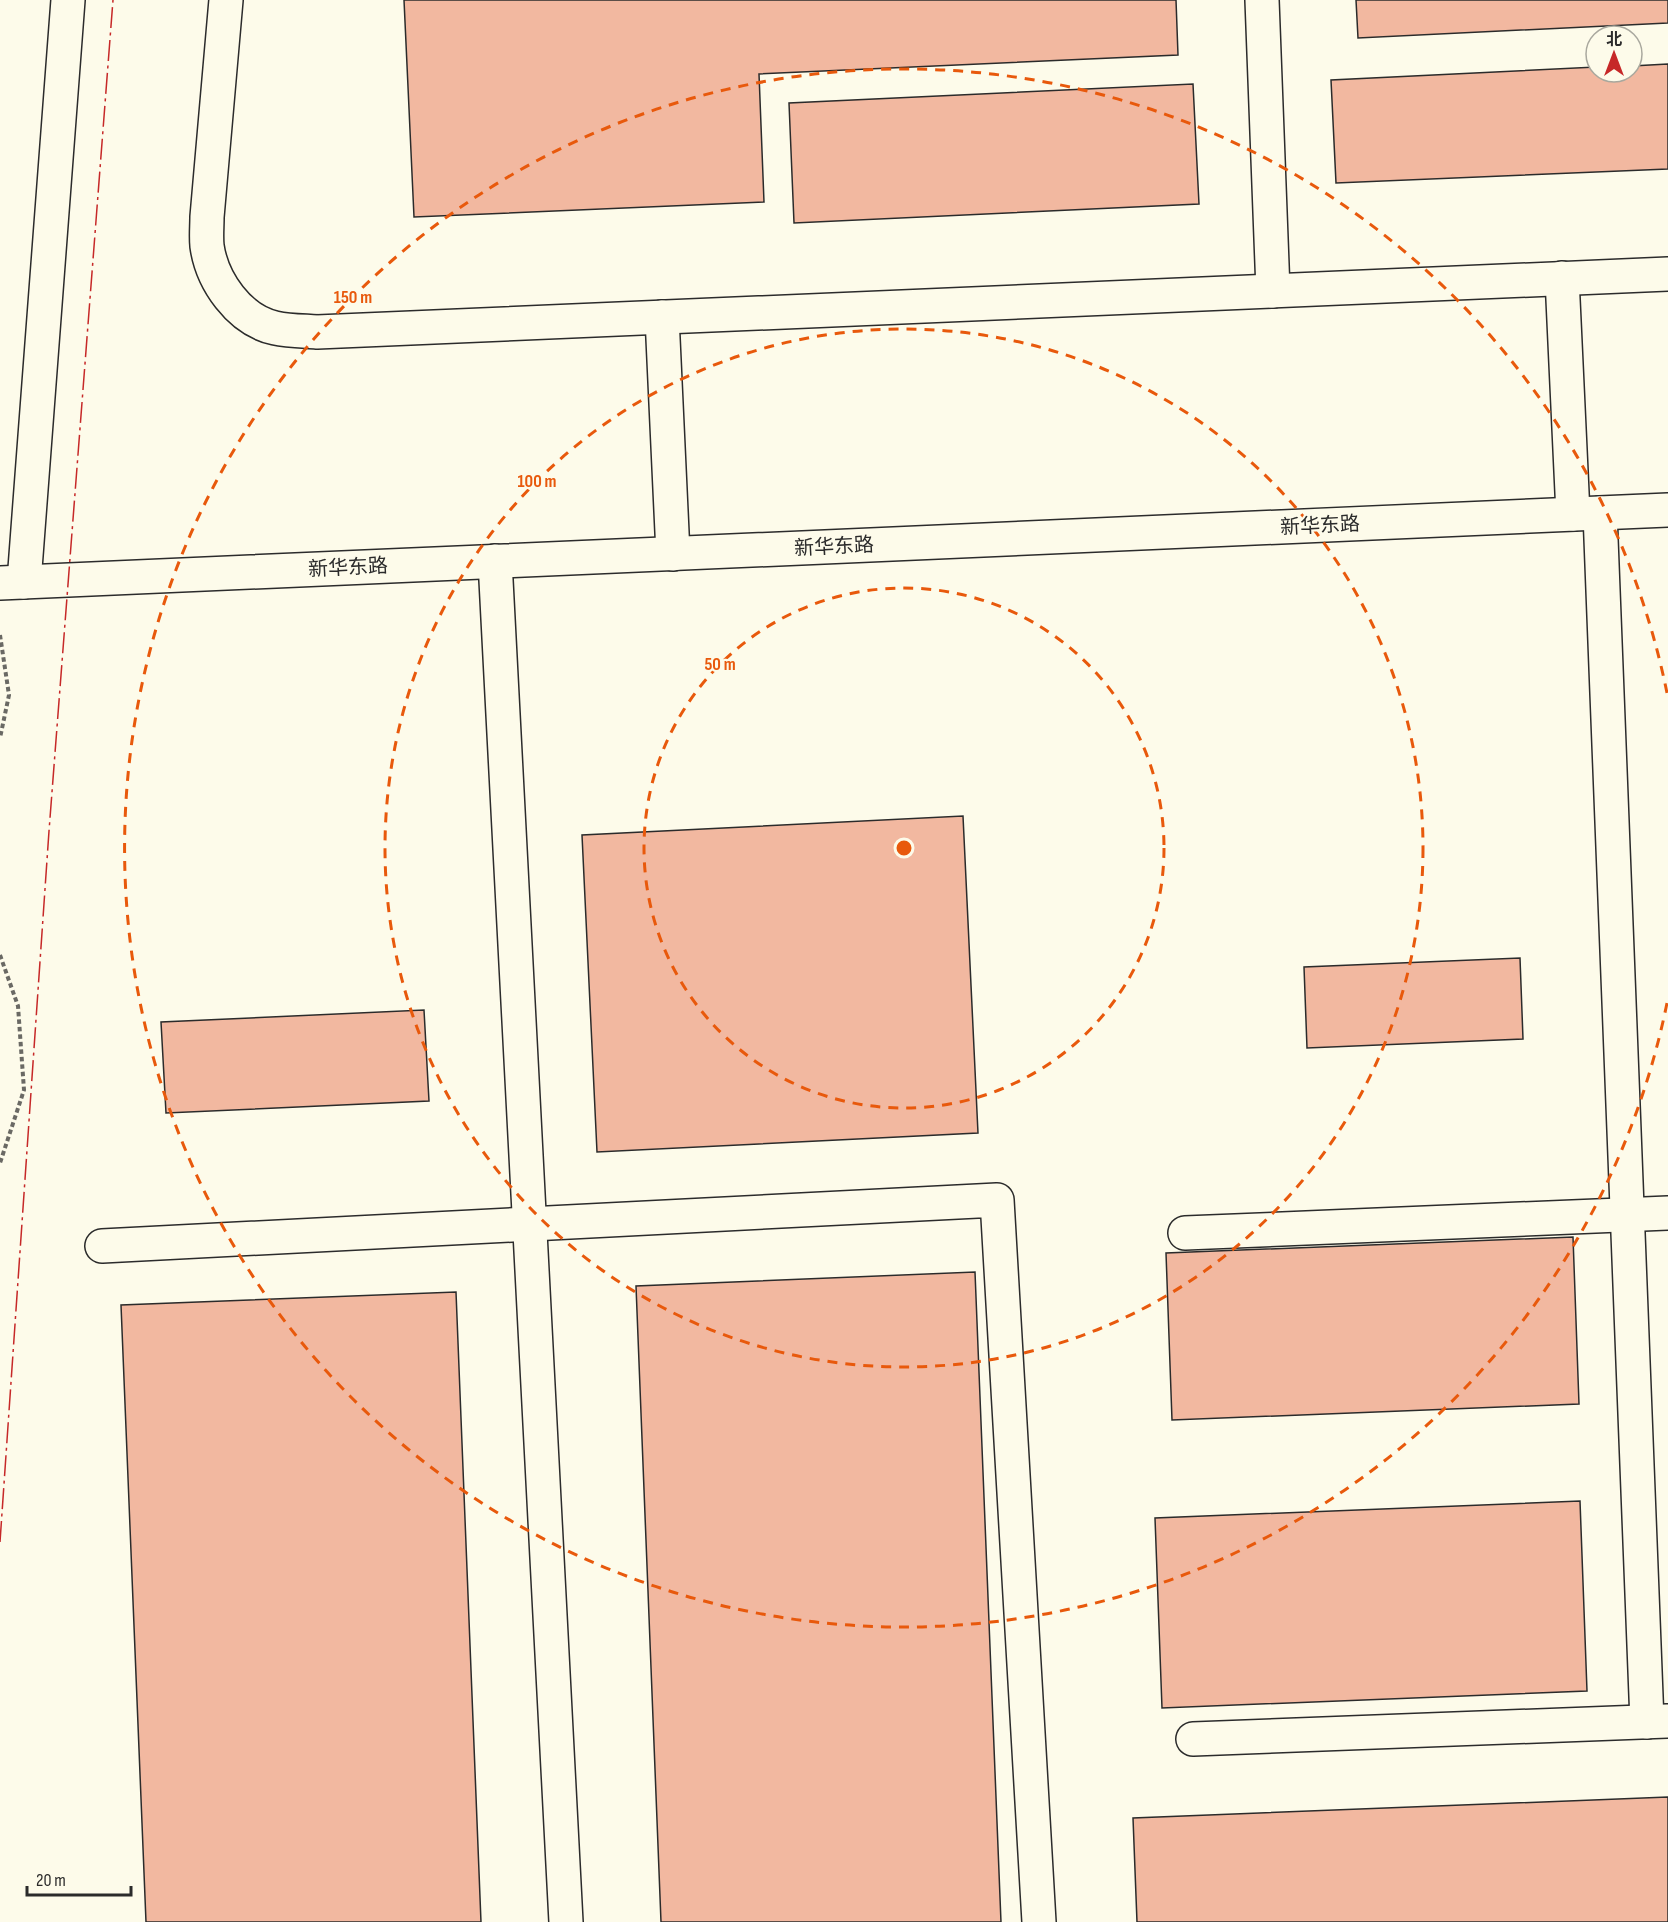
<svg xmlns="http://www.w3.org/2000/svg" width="1668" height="1922" viewBox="0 0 1668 1922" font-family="'Sofia Sans Condensed','Noto Sans SC',sans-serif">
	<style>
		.building { fill: #f2b8a0; stroke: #2b2b2b; stroke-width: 1.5 }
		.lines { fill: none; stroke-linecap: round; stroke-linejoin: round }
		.minor-casing { stroke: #2b2b2b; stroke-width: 36 }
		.major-casing { stroke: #2b2b2b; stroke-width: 36 }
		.path { stroke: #6a6964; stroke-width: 4; stroke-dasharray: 4.5 3; stroke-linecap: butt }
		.minor { stroke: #fdfbea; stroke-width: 33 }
		.major { stroke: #fdfbea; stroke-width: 33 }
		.power { stroke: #c62828; stroke-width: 1.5; stroke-dasharray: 21 4.5 3 4.5; stroke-linecap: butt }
		.ring { fill: none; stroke: #e8590c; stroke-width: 3; stroke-dasharray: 10 8 }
		.labels { text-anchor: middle; stroke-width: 4.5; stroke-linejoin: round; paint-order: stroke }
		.street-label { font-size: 20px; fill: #2b2b2b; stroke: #fdfbea }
		.centre { fill: #e8590c; stroke: #fdfbea; stroke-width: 3 }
		.ring-label { font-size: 18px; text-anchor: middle; font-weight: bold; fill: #e8590c; stroke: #fdfbea; stroke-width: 4.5; stroke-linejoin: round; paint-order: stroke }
	</style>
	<rect width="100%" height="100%" fill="#fdfbea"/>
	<!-- building -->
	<g class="building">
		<polygon points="404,0 1176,0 1178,55 759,74 764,202 414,217"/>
		<polygon points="1356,0 1668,0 1668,23 1358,38"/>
		<polygon points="1668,64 1668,169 1336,183 1331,80 1596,67 1596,72 1632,72 1632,66"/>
		<polygon points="1193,84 1199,204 794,223 789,103"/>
		<polygon points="963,816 978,1133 597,1152 582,835"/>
		<polygon points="1520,958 1523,1039 1307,1048 1304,967"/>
		<polygon points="424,1010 429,1101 166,1113 161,1022"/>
		<polygon points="1573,1237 1579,1404 1172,1420 1166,1253"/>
		<polygon points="975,1272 1001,1922 661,1922 636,1286"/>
		<polygon points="456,1292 481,1922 146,1922 121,1305"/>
		<polygon points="1580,1501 1587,1691 1162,1708 1155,1518"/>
		<polygon points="1668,1797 1668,1922 1137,1922 1133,1818"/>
	</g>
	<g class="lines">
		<defs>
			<g id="minor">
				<path d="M226 0 207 217C207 227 206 236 207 246 212 281 239 320 275 328 289 331 304 331 317 332L1668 274"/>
				<polyline points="1262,0 1273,291"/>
				<polyline points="1562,278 1573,514"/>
				<polyline points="662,317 673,554"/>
				<polyline points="1600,513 1647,1722"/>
				<polyline points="495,561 566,1922"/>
				<polyline points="24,582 68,0"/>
				<polyline points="1185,1233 1668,1213"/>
				<polyline points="102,1246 997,1200 1039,1922"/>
				<polyline points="1193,1739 1667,1721"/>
			</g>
			<polyline id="major" points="0,583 1668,510"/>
		</defs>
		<!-- minor casing -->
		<use href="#minor" class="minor-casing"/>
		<!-- major casing -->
		<use href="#major" class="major-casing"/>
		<!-- path -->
		<g class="path">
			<polyline points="0,635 9,695 0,738"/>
			<polyline points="0,955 18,1006 24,1090 0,1163"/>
		</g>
		<!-- minor -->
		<use href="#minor" class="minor"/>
		<!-- major -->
		<use href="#major" class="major"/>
		<!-- power -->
		<polyline class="power" points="0,1542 49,831 113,0"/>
	</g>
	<!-- distance rings -->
	<g class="ring">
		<circle cx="904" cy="848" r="260"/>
		<circle cx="904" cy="848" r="519"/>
		<path d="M1667 1003A779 779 0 1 1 1667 693"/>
	</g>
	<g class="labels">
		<!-- street labels -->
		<g class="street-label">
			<text transform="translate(1320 525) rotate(-3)" y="7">新华东路</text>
			<text transform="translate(834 546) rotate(-3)" y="7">新华东路</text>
			<text transform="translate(348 567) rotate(-3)" y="7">新华东路</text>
		</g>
	</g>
	<circle cx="904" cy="848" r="9" class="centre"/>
	<g class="ring-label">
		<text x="353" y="303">150 m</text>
		<text x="537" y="487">100 m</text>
		<text x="720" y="670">50 m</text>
	</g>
	<!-- north arrow -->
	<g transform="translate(1614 54)"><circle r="28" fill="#fdfbea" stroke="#a9a89e" stroke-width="1.5"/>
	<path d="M0-4.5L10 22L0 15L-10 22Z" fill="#c62828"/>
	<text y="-9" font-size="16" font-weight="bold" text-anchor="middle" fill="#2b2b2b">北</text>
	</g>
	<!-- scale -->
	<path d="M27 1886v9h104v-9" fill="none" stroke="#2b2b2b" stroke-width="3"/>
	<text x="36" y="1886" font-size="18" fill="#2b2b2b" stroke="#fdfbea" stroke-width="4.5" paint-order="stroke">20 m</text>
</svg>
